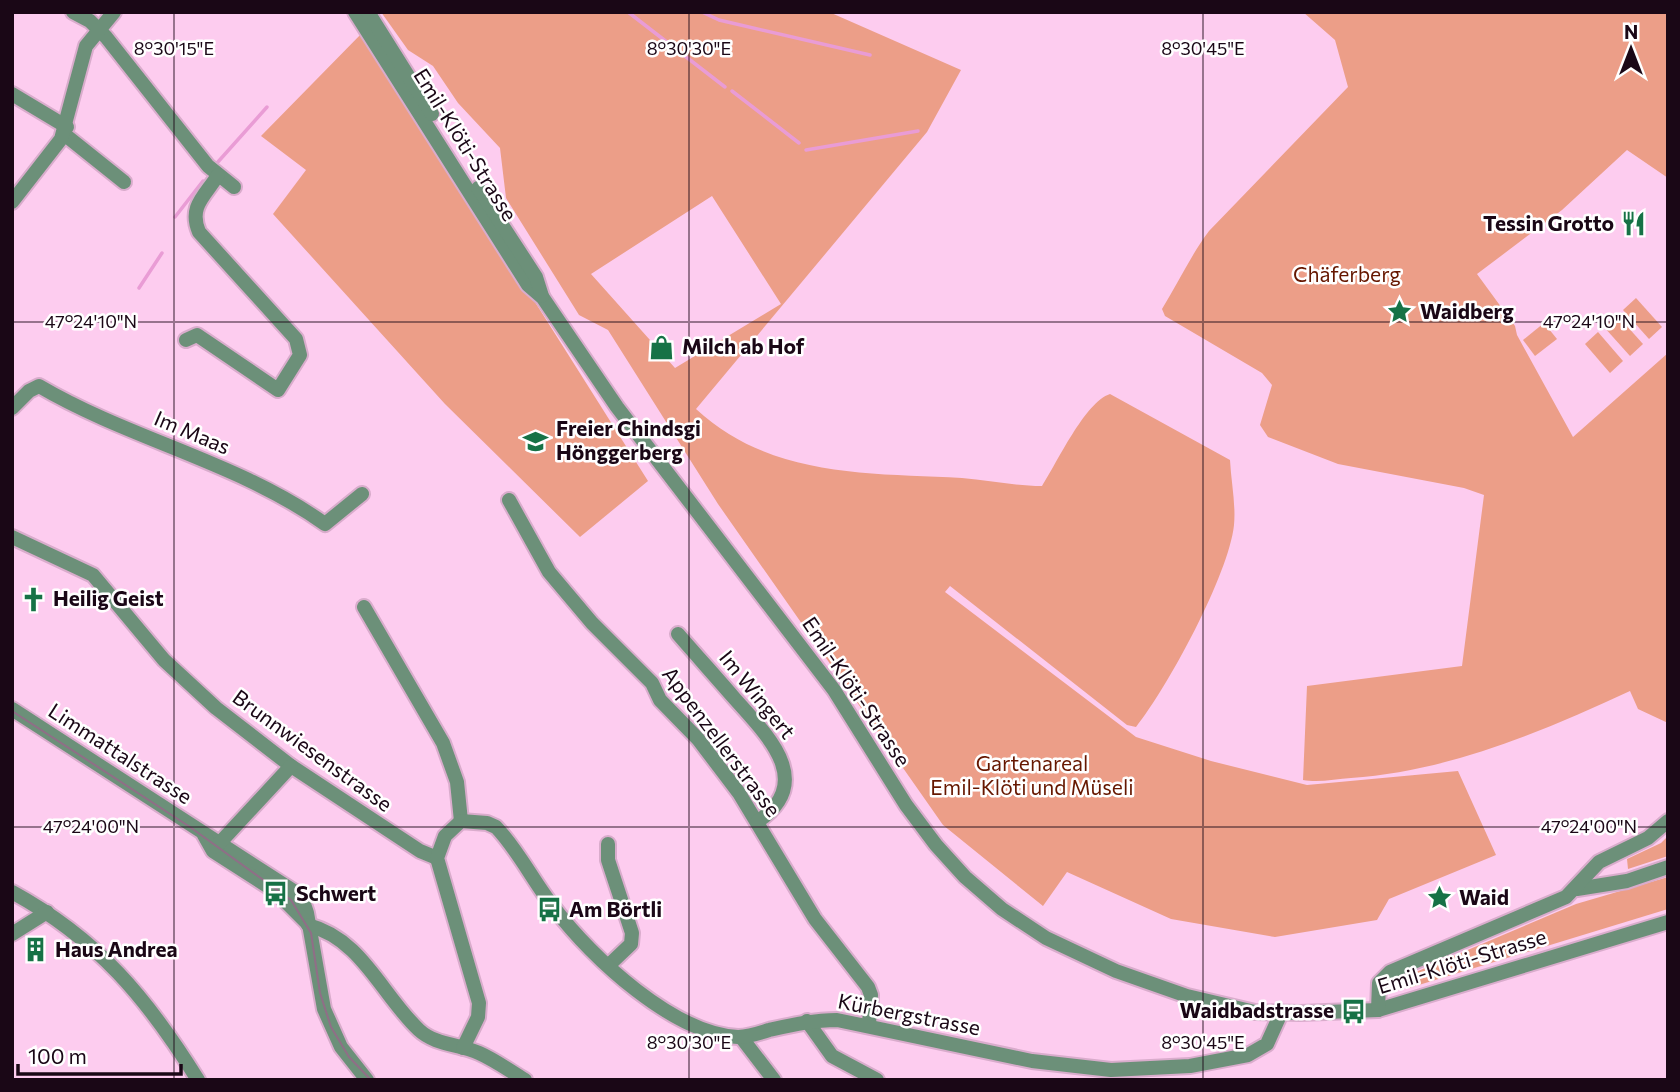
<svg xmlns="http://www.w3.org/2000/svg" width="1680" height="1092" viewBox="0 0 1680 1092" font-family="Commissioner,sans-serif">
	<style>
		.green { fill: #ec9e88; fill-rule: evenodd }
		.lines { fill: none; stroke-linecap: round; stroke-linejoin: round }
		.stream { stroke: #e99cd5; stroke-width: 3.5 }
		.minor-casing { stroke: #d9accc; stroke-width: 18 }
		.minor { stroke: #6c9079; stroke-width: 14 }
		.tram { stroke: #906e87; stroke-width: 2 }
		.ticks { fill: none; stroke: #1a0716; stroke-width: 2; stroke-opacity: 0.45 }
		.labels { text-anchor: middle; stroke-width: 5; stroke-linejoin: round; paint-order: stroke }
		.street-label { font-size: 21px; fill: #1a0716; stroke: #fff }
		.poi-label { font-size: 21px; font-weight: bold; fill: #1a0716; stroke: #fff; text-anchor: start }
		.park-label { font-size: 21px; fill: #661700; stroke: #fff }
		.ticks-label { font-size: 18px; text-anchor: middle; fill: #1a0716; stroke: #fff; stroke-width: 5; stroke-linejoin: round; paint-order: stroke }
	</style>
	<rect width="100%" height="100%" fill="#fdccef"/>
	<!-- green -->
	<g class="green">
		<path d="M381 12H829L961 70 927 132 696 409C771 478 867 473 962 478 989 480 1014 486 1042 486 1057 463 1085 402 1110 394L1230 460C1231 481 1236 504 1234 525 1229 574 1168 687 1136 727L1127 725 950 586 945 592 1136 737 1211 761 1307 785 1458 771 1496 855 1389 899 1377 920 1275 937 1171 919 1067 872 1043 906 943 825 718 504 608 330 579 315 506 198 500 148 458 103 433 66 408 50ZM712 196 781 304 675 368 591 274Z"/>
		<path d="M1303 12H1668V178L1627 150 1562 210 1477 274 1515 326 1517 335 1573 437 1668 353V723L1638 709 1630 691C1541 732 1450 771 1351 778 1336 779 1318 783 1303 780L1307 686 1462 666 1484 495 1464 488 1338 464 1268 437 1260 425 1272 385 1262 373 1165 316 1162 309C1178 283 1191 255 1209 231L1348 87 1335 40Z"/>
		<polygon points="364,31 648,481 580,537 445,404 273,214 306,170 261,136"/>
		<polygon points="1636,298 1662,327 1649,339 1623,310"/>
		<polygon points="1617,315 1643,344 1630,356 1604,327"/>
		<polygon points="1544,323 1557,339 1535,356 1523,340"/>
		<polygon points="1598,332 1623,361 1610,373 1585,344"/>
		<polygon points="1668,836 1668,856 1628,869 1627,859 1661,843"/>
		<polygon points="1668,877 1668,909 1409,988 1397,980 1576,904"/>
	</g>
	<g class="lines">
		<!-- stream -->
		<g class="stream">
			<polyline points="628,12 725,87"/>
			<polyline points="702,12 719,20 870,55"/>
			<polyline points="732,91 799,143"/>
			<polyline points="806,150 918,131"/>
			<polyline points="217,163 267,107"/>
			<polyline points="175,217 203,181"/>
			<polyline points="139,288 162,253"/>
		</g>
		<defs>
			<g id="minor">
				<polyline points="73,12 90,21 106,37 208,166 234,187"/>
				<polyline points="355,12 528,285 543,298 617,407 834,690 906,805 936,845 965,877 1002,909 1046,938 1116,971 1187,996 1255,1012 1300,1013 1378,1010 1668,922"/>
				<polyline points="368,12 432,114"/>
				<polyline points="12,94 67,127"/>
				<polyline points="64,134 124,182"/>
				<polyline points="478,188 536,277 542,296"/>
				<polyline points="12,202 61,139 86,46 114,12"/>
				<path d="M186 340 197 335 278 390 300 355 296 339 199 232C188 206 206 195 218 175"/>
				<path d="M12 408 29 391 39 386C131 440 238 462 325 524L362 494"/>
				<polyline points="509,500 549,572 592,623 652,683 660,700 698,739 739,793 815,919 868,987 871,995 869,1024"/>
				<polyline points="12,537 93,575 164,660 216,708 291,766 420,851 437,858"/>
				<polyline points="364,607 443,743 457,782 461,821"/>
				<path d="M678 634C697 656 716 677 735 699 768 736 816 782 757 822"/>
				<polyline points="12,709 295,892 303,901 307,913 324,1009 341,1047 367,1080"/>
				<polyline points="204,835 213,851 275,891 308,924"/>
				<polyline points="608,844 608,860 632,933 631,944 609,965"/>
				<polyline points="216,847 291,766"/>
				<polyline points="1577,889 1627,881 1668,867"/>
				<path d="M12 892C98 939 147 998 198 1080"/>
				<path d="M308 925C362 939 381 994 419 1030 435 1045 459 1044 479 1053 495 1060 510 1071 525 1080"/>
				<polyline points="12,934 47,912"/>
				<polyline points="1378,1010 1379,983 1390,972 1566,897 1599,862 1648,838 1668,821"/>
				<polyline points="807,1021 832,1056 877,1080"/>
				<polyline points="741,1037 774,1080"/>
				<path d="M463 1048 478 1017 479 1003 437 858 445 836 461 821 487 823 496 827C519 851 534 883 555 909 592 958 674 1034 738 1037 748 1037 760 1033 769 1030 792 1025 814 1020 837 1020L1032 1061 1111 1070 1190 1066 1248 1055 1267 1044 1281 1013"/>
			</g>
		</defs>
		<!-- minor casing -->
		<use href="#minor" class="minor-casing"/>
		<!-- minor -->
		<use href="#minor" class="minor"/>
		<!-- tram -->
		<polyline class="tram" points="12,711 190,827 291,900 311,933 320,993 331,1027 349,1057 371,1080"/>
	</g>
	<!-- ticks -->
	<path class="ticks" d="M174 12V1080M689 12V1080M1203 12V1080M12 322H1668M12 827H1668"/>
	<!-- icons -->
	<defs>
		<symbol id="restaurant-bare" viewBox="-9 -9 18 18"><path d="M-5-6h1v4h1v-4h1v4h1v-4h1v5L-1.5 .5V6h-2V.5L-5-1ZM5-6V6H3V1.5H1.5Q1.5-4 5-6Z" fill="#167246" stroke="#fff" stroke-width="2.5" paint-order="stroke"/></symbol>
		<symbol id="sight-bare" viewBox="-9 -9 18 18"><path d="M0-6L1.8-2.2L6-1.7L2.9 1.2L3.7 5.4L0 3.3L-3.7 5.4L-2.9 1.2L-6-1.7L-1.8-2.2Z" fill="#167246" stroke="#fff" stroke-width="2.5" paint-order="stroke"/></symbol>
		<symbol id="shop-bare" viewBox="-9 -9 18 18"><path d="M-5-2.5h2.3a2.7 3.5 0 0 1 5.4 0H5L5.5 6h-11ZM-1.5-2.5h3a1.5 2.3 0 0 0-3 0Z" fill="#167246" stroke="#fff" stroke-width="2.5" paint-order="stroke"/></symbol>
		<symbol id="school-bare" viewBox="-9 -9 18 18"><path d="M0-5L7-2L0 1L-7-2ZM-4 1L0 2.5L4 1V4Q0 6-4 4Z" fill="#167246" stroke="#fff" stroke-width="2.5" paint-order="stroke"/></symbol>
		<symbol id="church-bare" viewBox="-9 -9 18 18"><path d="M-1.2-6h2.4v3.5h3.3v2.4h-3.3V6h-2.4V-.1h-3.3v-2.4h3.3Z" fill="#167246" stroke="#fff" stroke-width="2.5" paint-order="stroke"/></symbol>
		<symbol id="bus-bare" viewBox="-9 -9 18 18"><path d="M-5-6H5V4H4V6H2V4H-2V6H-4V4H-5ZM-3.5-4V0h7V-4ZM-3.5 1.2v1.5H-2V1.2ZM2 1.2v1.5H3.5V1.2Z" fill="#167246" stroke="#fff" stroke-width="2.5" paint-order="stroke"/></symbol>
		<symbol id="building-bare" viewBox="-9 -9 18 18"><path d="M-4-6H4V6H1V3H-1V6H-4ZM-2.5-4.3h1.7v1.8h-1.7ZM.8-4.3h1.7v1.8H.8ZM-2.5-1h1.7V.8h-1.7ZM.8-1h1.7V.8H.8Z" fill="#167246" stroke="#fff" stroke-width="2.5" paint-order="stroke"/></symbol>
	</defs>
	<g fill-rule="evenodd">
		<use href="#restaurant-bare" x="1616" y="206" width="35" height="35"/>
		<use href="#sight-bare" x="1382" y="294" width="35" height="35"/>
		<use href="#shop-bare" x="644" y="330" width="35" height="35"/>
		<use href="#school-bare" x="518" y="424" width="35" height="35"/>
		<use href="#church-bare" x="16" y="582" width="35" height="35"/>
		<use href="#bus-bare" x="258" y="876" width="35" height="35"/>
		<use href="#sight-bare" x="1422" y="880" width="35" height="35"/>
		<use href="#bus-bare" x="532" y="892" width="35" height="35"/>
		<use href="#building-bare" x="18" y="932" width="35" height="35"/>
		<use href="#bus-bare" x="1336" y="994" width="35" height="35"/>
	</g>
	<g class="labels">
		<!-- street labels -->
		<g class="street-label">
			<text transform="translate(465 145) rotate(58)" y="7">Emil-Klöti-Strasse</text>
			<text transform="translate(192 433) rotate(23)" y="7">Im Maas</text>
			<text transform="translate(856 692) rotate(56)" y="7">Emil-Klöti-Strasse</text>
			<text transform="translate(757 695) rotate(51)" y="7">Im Wingert</text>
			<text transform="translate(721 742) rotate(53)" y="7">Appenzellerstrasse</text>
			<text transform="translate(312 751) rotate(36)" y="7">Brunnwiesenstrasse</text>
			<text transform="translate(120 754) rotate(33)" y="7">Limmattalstrasse</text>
			<text transform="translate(1462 962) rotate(-17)" y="7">Emil-Klöti-Strasse</text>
			<text transform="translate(909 1015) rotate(11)" y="7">Kürbergstrasse</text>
		</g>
		<!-- poi labels -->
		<g class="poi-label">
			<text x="1614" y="231" text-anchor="end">Tessin Grotto</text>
			<text x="1420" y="319">Waidberg</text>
			<text x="682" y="354">Milch ab Hof</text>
			<text x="556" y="436">Freier Chindsgi<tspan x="556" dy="24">Hönggerberg</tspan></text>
			<text x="53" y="606">Heilig Geist</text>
			<text x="296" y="901">Schwert</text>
			<text x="1459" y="905">Waid</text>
			<text x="569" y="917">Am Börtli</text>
			<text x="55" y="957">Haus Andrea</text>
			<text x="1334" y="1018" text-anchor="end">Waidbadstrasse</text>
		</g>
		<!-- park labels -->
		<g class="park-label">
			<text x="1347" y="282">Chäferberg</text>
			<text x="1032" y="771">Gartenareal<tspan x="1032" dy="24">Emil-Klöti und Müseli</tspan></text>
		</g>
	</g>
	<g class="ticks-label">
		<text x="174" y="55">8°30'15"E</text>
		<text x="689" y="55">8°30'30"E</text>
		<text x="1203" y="55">8°30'45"E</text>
		<text x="91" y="328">47°24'10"N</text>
		<text x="1589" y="328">47°24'10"N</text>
		<text x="91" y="833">47°24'00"N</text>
		<text x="1589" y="833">47°24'00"N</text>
		<text x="689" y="1049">8°30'30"E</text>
		<text x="1203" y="1049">8°30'45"E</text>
	</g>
	<!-- border -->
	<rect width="1680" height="1092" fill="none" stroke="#1a0716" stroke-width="28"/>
	<!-- north arrow -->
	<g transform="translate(1631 49)" stroke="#ffffff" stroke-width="5" paint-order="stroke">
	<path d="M0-5L12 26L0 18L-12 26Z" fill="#1a0716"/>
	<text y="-10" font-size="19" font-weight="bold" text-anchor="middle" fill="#1a0716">N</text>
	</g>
	<!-- scale -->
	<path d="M18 1064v10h163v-10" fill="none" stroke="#1a0716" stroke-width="3.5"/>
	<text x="28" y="1064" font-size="21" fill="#1a0716" stroke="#ffffff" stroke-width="5" paint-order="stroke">100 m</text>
</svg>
